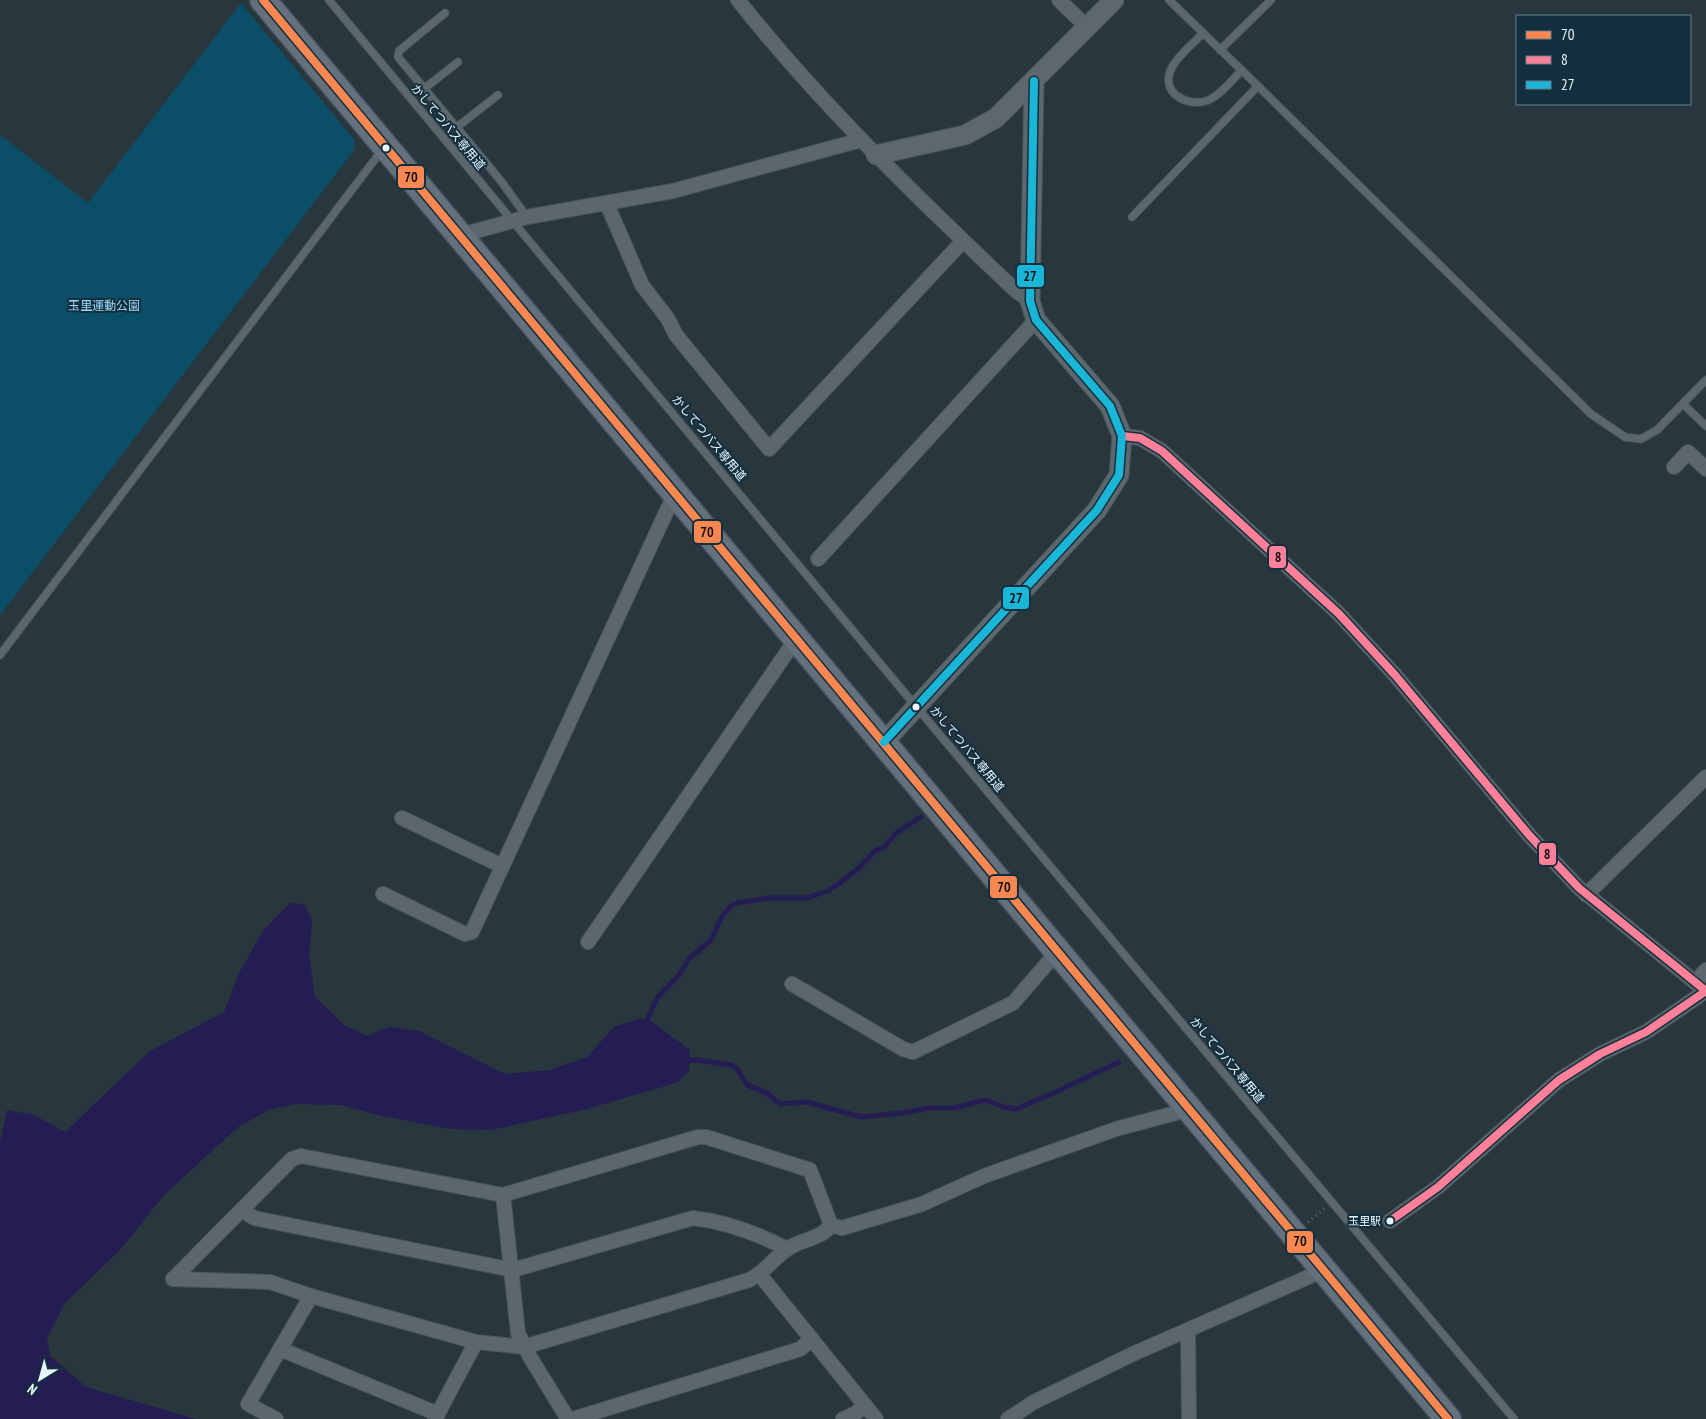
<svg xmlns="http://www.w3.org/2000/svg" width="1706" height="1419" viewBox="0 0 1706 1419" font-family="'PT Sans Narrow','Noto Sans JP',sans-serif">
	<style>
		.green { fill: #0b4e68 }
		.water { fill: #231d53 }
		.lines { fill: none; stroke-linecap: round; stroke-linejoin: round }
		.stream { stroke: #231d53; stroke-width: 5 }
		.lane-casing { stroke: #49555c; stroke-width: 9 }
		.street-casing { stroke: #49555c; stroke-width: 16 }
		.secondary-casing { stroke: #49555c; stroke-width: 21 }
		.highway-casing { stroke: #49555c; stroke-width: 28 }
		.path { stroke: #586368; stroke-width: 3; stroke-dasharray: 1 4; stroke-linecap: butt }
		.lane { stroke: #5b676c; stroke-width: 7 }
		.street { stroke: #5b676c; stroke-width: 14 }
		.secondary { stroke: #5c676e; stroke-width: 19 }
		.highway { stroke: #64717c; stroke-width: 25 }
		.bus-1-casing { stroke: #132f3d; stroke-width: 11 }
		.bus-2-casing { stroke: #132f3d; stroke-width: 11 }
		.bus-3-casing { stroke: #132f3d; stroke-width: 11 }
		.bus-1 { stroke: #f88751; stroke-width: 8 }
		.bus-2 { stroke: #ff8098; stroke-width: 8 }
		.bus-3 { stroke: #1ab6d8; stroke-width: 8 }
		.bus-dot { fill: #e9f6fe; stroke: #132f3d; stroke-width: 2 }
		.labels { text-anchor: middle; stroke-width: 4; stroke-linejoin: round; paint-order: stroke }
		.bus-label { font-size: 11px; fill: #e9f6fe; stroke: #132f3d; text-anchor: end }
		.street-label { font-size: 12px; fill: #e9f6fe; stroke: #132f3d }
		.park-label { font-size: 12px; fill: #99d8f9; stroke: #132f3d }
		.line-badge { stroke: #132f3d; stroke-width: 2 }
		.pale-badge-label { font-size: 14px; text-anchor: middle; font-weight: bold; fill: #111 }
	</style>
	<rect width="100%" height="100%" fill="#28363e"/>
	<!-- green -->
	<polygon class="green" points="241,3 352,137 355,142 354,150 0,615 0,135 88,203"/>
	<!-- water -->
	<polygon class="water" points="290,903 304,904 312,920 309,955 315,997 344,1025 367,1036 389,1027 419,1031 505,1074 550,1070 587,1057 614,1027 638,1019 648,1019 690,1050 689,1071 676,1083 587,1109 491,1130 451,1129 382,1116 341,1105 297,1104 268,1110 237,1128 165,1194 120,1250 65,1303 47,1338 50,1356 86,1387 196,1419 0,1419 0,1143 7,1110 34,1115 65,1132 150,1051 224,1012 239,973 263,931"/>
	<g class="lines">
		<!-- stream -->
		<g class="stream">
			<polyline points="645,1025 657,998 678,976 689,959 712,939 721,918 730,907 737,903 769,898 807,898 830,890 858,869 875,851 885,846 896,833 921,817"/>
			<polyline points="684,1061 696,1060 732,1065 737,1069 747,1085 767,1093 780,1104 807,1102 861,1117 903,1113 929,1108 954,1108 985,1100 1004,1107 1016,1109 1058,1091 1119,1062"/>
		</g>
		<defs>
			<g id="lane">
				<polyline points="329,0 893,679 1514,1419"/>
				<polyline points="1169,0 1258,86"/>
				<polyline points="445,13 399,51 398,57 501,181 527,217"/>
				<path d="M1202 34C1192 45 1178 55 1171 69 1161 92 1185 107 1206 101 1220 96 1231 81 1241 71"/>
				<polyline points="1220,50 1271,0"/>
				<polyline points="425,88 458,62"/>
				<polyline points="457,127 498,95"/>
				<polyline points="1132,217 1258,86 1591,414 1625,437 1641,439 1657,430 1706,380"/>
				<polyline points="1683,404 1706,426"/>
				<polyline points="0,655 382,150"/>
			</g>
			<g id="street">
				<path d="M738 0C821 105 918 198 1015 290L1030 301"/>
				<polyline points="1059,0 1087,27"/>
				<polyline points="607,204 642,285 668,319 676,335 769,449 963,241"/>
				<polyline points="461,235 527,217 673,191 861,140"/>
				<polyline points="1122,436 1140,438 1162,451 1339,614 1395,675 1529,835 1579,888 1706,991 1646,1032 1600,1054 1559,1080 1438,1187 1390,1221"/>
				<polyline points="1674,467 1688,452 1706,469"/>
				<polyline points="818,559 1036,320"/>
				<polyline points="402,818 502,866"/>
				<polyline points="383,894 465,934 472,932 675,493"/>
				<polyline points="1586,895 1706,777"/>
				<polyline points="588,942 796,639"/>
				<polyline points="1695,982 1706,970"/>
				<polyline points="792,984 903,1049 913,1052 1013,1003 1057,952"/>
				<polyline points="503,1195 518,1333 530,1357 568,1419"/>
				<path d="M243 1210 254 1218 513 1270 693 1218C726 1222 757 1233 787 1249"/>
				<polyline points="760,1275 876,1419"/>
				<path d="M173 1279 270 1282 311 1296 476 1342 524 1347 749 1280C765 1272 772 1260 786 1250 799 1239 821 1240 831 1225L842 1228 922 1204 984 1176 1116 1129 1176 1113 1186 1108"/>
				<polyline points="173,1279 292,1159 301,1156 503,1195 698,1137 706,1137 810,1170 831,1225"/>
				<polyline points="1188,1330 1189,1419"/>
				<polyline points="280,1349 438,1414"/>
				<polyline points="276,1419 248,1404 311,1296"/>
				<polyline points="435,1419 476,1342"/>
				<polyline points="573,1419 800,1349 812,1339"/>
				<polyline points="843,1419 856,1413 865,1405"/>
				<polyline points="1008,1419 1034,1402 1135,1353 1322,1271"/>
			</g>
			<g id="secondary">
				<polyline points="876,155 965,135 996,118 1114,0"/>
				<polyline points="884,742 1097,510 1119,475 1122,436 1110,406 1036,320 1030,301 1034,81"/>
			</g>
			<polyline id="highway" points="263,0 1448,1419"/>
		</defs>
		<!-- lane casing -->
		<use href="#lane" class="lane-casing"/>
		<!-- street casing -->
		<use href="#street" class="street-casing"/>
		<!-- secondary casing -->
		<use href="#secondary" class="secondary-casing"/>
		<!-- highway casing -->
		<use href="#highway" class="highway-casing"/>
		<!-- path -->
		<polyline class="path" points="1308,1222 1325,1208"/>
		<!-- lane -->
		<use href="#lane" class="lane"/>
		<!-- street -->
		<use href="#street" class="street"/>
		<!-- secondary -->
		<use href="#secondary" class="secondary"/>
		<!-- highway -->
		<use href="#highway" class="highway"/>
		<defs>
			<polyline id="bus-1" points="263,0 1448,1419"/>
			<polyline id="bus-2" points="1122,436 1140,438 1162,451 1339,614 1395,675 1529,835 1579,888 1706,991 1646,1032 1600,1054 1559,1080 1438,1187 1390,1221"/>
			<polyline id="bus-3" points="884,742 1097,510 1119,475 1122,436 1110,406 1036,320 1030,301 1034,81"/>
		</defs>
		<!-- bus-1 casing -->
		<use href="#bus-1" class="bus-1-casing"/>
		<!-- bus-2 casing -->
		<use href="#bus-2" class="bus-2-casing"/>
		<!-- bus-3 casing -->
		<use href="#bus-3" class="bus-3-casing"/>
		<!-- bus-1 -->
		<use href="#bus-1" class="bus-1"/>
		<!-- bus-2 -->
		<use href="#bus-2" class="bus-2"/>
		<!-- bus-3 -->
		<use href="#bus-3" class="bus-3"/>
	</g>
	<!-- markers -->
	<g class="bus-dot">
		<circle cx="386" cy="148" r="4.5"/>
		<circle cx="916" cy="707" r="4.5"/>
		<circle cx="1390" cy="1221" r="4.5"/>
	</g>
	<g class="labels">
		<!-- bus labels -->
		<g class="bus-label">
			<text x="1381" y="1225">玉里駅</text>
		</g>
		<!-- street labels -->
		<g class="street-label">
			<text transform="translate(448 127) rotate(50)" y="4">かしてつバス専用道</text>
			<text transform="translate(709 438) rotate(50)" y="4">かしてつバス専用道</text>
			<text transform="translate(967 749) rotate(50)" y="4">かしてつバス専用道</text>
			<text transform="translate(1227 1060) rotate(50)" y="4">かしてつバス専用道</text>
		</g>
		<!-- park labels -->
		<g class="park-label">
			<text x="104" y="310">玉里運動公園</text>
		</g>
	</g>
	<g class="line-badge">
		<rect x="397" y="165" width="28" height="24" rx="5" fill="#f88751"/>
		<rect x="1016" y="264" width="29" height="24" rx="5" fill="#1ab6d8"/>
		<rect x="693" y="520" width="29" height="24" rx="5" fill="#f88751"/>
		<rect x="1268" y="545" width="19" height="24" rx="5" fill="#ff8098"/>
		<rect x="1002" y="586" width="28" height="24" rx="5" fill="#1ab6d8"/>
		<rect x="1538" y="842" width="19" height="24" rx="5" fill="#ff8098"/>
		<rect x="989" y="875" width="29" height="24" rx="5" fill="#f88751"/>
		<rect x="1286" y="1230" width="28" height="24" rx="5" fill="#f88751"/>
	</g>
	<g class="pale-badge-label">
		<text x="411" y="182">70</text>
		<text x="1030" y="281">27</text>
		<text x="707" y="537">70</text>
		<text x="1278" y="562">8</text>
		<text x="1016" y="603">27</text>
		<text x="1547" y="859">8</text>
		<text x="1004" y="892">70</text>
		<text x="1300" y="1246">70</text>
	</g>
	<!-- legend -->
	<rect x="1516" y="15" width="175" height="90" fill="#132f3d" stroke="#697f8a"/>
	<rect x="1526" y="31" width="25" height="8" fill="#f88751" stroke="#697f8a"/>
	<text x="1561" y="40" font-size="15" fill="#e9f6fe">70</text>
	<rect x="1526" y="56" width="25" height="8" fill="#ff8098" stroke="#697f8a"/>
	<text x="1561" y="65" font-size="15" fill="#e9f6fe">8</text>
	<rect x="1526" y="81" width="25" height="8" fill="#1ab6d8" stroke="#697f8a"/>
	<text x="1561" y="90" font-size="15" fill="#e9f6fe">27</text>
	<!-- north arrow -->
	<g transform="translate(40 1379) rotate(217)" stroke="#132f3d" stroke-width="4" paint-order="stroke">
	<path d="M0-4L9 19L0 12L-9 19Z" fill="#e9f6fe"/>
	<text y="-8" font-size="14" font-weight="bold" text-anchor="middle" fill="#e9f6fe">N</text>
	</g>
</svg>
